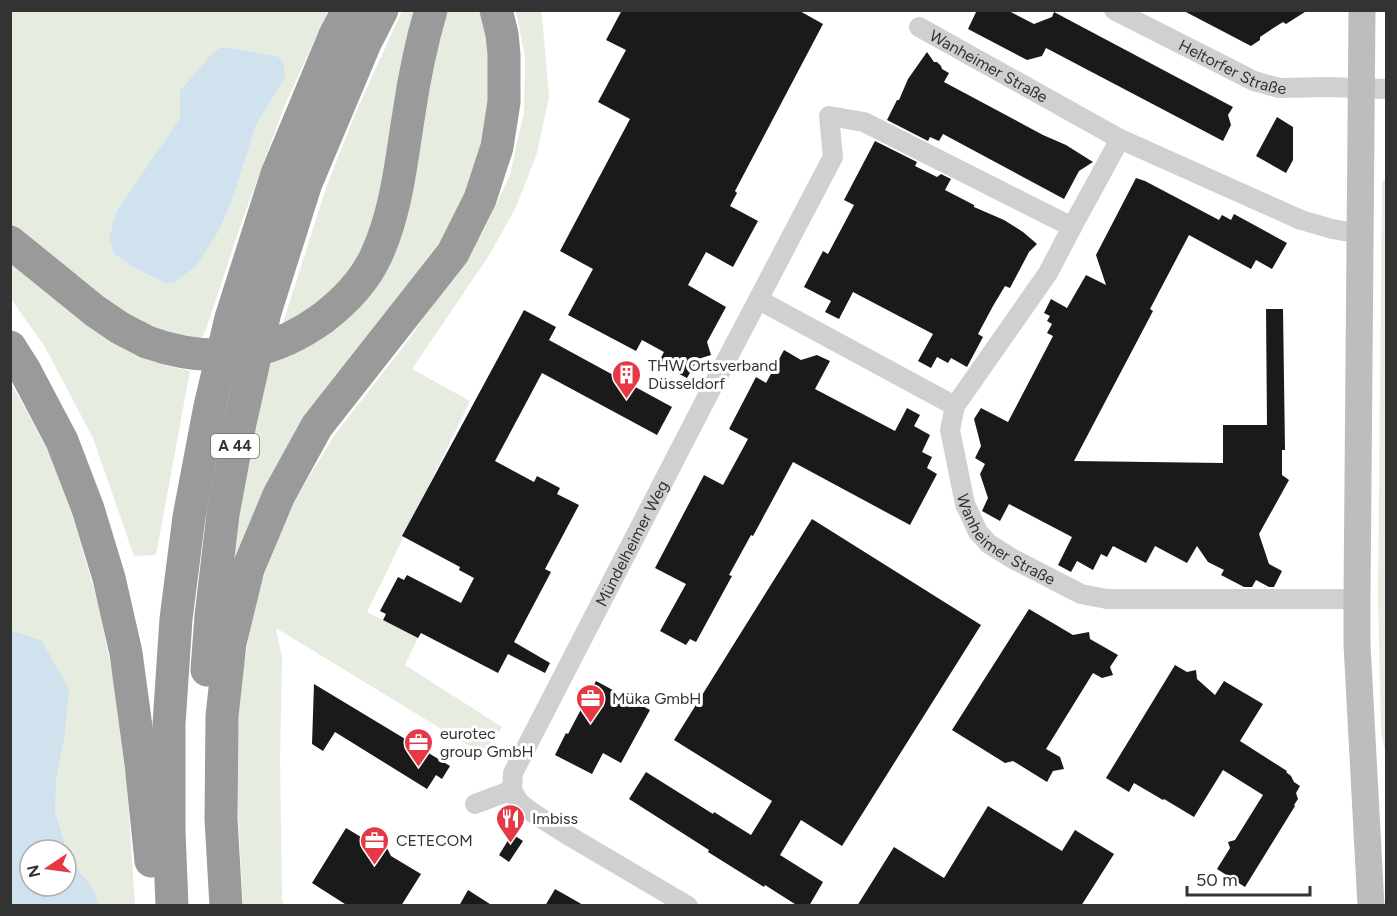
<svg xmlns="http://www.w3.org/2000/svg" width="1397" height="916" viewBox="0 0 1397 916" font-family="Figtree,sans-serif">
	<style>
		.green { fill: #e6ecdf; fill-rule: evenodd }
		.water { fill: #cfe2ee; fill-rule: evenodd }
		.building { fill: #1a1a1a }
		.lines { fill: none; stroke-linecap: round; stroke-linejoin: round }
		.street { stroke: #d0d0d0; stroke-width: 20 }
		.secondary { stroke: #bdbdbd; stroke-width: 27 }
		.highway { stroke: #9a9a9a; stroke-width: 33 }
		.highway-bridge { stroke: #9a9a9a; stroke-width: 33 }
		.labels { text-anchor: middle; stroke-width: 6; stroke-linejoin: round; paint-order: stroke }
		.shield { fill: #fff; stroke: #707070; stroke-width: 1.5 }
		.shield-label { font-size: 15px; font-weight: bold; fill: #333 }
		.street-label { font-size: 16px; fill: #333; stroke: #fff }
		.poi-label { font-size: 16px; fill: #333; stroke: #fff; text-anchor: start }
	</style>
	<rect width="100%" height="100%" fill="#fff"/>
	<!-- green -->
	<g class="green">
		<path d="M10 11H328L284 107 240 227 205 332 201 339 152 334 11 234ZM285 78 256 125 232 201 218 232 164 283 131 266 113 253 109 237 117 210 180 118Z"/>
		<polygon points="402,11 423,11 377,219 345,282 281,329 326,188 356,112"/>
		<polygon points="446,11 480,11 483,19 490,62 490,114 478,167 455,226 229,590 240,502 269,363 355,303"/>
		<polygon points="516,11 541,11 542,15 549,97 537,153 516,207 490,254 412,369 470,401 367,612 418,638 405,665 502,727 484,755 276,628 282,657 280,758 282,900 284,905 243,906 237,794 237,736 242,677 250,629 262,581 291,506 336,433 410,338 482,234 510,175 524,112 525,58"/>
		<polygon points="1386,178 1386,754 1381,733 1378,598 1382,182"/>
		<polygon points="10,257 140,355 168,366 190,371 156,555 134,556 93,438 45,347 11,299"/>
		<polygon points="10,381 49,452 75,524 99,607 113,678 127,788 135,905 98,905 95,891 69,858 55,811 57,775 64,740 41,640 11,630"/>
	</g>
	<!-- water -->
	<g class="water">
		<polygon points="220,48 230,48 279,57 284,64 285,78 256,125 232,201 218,232 196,266 175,282 164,283 131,266 113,253 109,237 117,210 180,118 180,91 212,54"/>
		<path d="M11 630 41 640 69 689 64 740 57 775 55 811 69 858 95 891 98 905H11ZM30 850H66V886H30Z"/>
	</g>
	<!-- building -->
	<g class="building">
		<polygon points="622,10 798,10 823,24 735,191 737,193 730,206 758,221 733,267 706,252 688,285 726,307 707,342 711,355 698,359 687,378 658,363 664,352 642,340 636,351 568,315 593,269 560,251 630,119 598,102 626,50 606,40"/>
		<polygon points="977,10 1007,10 1034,24 1052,17 1054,12 1233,107 1228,115 1231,125 1223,141 1046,48 1042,56 1027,60 968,29"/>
		<polygon points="1182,10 1308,10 1286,24 1283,22 1275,27 1260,37 1260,40 1251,46"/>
		<polygon points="927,52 934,62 937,62 941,66 942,69 949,73 944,82 1043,135 1066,145 1093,162 1079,171 1064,199 943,134 939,141 930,137 928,141 887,120 897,100 899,100 908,79"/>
		<polygon points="1277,117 1293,127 1293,160 1286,173 1256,156"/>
		<polygon points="875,141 917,162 915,166 937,177 941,174 951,179 945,190 974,205 974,207 1004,220 1023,232 1037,244 1029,252 1010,288 1005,286 993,306 978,334 983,337 967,367 951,358 948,363 937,357 931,368 918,361 933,334 853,292 839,319 825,312 831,301 804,287 823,251 828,254 854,205 844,200"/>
		<polygon points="1136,178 1145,181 1219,220 1222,215 1231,220 1234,214 1287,243 1272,269 1256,260 1251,269 1189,235 1150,309 1153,311 1074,461 1223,463 1223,425 1267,425 1266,309 1283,309 1285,450 1282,450 1282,475 1289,480 1259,534 1269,564 1282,571 1274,587 1269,587 1256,580 1252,587 1244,587 1221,575 1224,570 1208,562 1197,546 1187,563 1155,546 1146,563 1113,546 1107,557 1101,554 1093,570 1077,561 1071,572 1058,565 1072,537 1009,504 1000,521 982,511 988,498 980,474 985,464 975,458 981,446 974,419 981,408 1008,422 1053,336 1047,333 1052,324 1047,321 1050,316 1044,313 1051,299 1067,308 1086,275 1106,285 1096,255"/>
		<polygon points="524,310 556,327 549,340 672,407 657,435 542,373 495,461 534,482 537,476 560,488 557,494 579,505 545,569 551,572 514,642 550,663 545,673 508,654 498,673 421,633 418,638 383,620 386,614 380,611 398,577 404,580 407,575 461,603 474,578 459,570 460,567 402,536"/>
		<polygon points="784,350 801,360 817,355 830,361 815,389 895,431 907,408 920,415 914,426 930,435 922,452 932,457 927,468 937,474 910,525 793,462 753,536 751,535 729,575 732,576 696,642 690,639 686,645 660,631 686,584 655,568 704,475 723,485 748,439 729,429 756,377 766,383"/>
		<polygon points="812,519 981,625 842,846 801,820 780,855 823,882 809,906 798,906 765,885 764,887 708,852 709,850 629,799 646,772 713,814 714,812 751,835 772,801 674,740"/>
		<polygon points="1029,609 1073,635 1089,632 1090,639 1118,655 1110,667 1113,675 1102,678 1093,673 1046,749 1060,757 1064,769 1053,771 1047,782 1013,761 1005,763 952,730"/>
		<polygon points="1175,665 1187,672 1196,670 1197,679 1215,695 1224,681 1263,704 1240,741 1287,771 1286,772 1291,776 1294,782 1300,786 1296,793 1298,799 1294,805 1295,806 1245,887 1217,869 1230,848 1228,842 1235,840 1263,795 1223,770 1194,817 1164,799 1163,800 1134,783 1129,792 1106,778"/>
		<polygon points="596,681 650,710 621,763 603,753 592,774 555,755 566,733 568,734"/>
		<polygon points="314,684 450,766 442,779 436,775 427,789 335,732 323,751 312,744"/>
		<polygon points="988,806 1062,851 1075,830 1114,854 1081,906 857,906 894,847 944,878"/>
		<polygon points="346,828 376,846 386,846 391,856 421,874 401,906 348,906 312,883"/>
		<polygon points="512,834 523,841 509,862 499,855"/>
		<polygon points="555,889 585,906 545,906"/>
		<polygon points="468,890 493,906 459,906"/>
	</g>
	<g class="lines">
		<!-- street -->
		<g class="street">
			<path id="s1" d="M1114 10 1254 81 1279 88 1328 87 1386 89"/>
			<path id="s2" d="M919 27 1120 139 1301 220 1332 229 1361 234"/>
			<path id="s3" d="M1072 227 1048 273 955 406 950 430 965 504 978 532 989 544 1013 559 1081 594 1107 599H1357"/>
			<polyline points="759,300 955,406"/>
			<polyline points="475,804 512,790"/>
			<path id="s4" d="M688 906 571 837 533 813 519 802 512 790 513 773 707 397 833 157 829 116 864 122 1072 227 1120 139"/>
		</g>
		<!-- secondary -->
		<polyline class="secondary" points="1362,10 1357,599 1357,644 1371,906"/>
		<!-- highway -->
		<g class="highway">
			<polyline points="10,242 95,311 120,328 147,342"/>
			<path d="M323 318C344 302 365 280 376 256 397 211 401 161 409 113 414 79 421 44 431 10"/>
			<polyline points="10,347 24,369 62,441 88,509 109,578 126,653 141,764 151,861"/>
			<polyline points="207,670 211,616 223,514 240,423 265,312 306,183 365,43 382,10"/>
			<polyline points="172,906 169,831 169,724 176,619 189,517 210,406 231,318 277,174 335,35 348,10"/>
			<polyline points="226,906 221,819 222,716 230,643 248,569 279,495 317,426 453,253 480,199 497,147 504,102 504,54 502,34 496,10"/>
		</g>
		<!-- highway-bridge -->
		<path class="highway-bridge" d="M147 342C211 365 268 358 323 318"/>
	</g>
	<!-- icons -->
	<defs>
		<symbol id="building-pin" viewBox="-11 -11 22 30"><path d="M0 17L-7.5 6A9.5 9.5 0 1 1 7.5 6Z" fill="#e63946" stroke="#fff"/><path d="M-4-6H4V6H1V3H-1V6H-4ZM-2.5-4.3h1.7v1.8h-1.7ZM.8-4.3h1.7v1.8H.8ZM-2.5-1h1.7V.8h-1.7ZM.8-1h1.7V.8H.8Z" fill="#fff"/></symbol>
		<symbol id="office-pin" viewBox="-11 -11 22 30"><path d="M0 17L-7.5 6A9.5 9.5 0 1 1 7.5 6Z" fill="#e63946" stroke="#fff"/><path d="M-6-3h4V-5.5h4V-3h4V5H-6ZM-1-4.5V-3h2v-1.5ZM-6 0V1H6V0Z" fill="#fff"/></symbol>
		<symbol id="restaurant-pin" viewBox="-11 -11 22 30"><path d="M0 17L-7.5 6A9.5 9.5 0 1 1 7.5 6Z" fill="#e63946" stroke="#fff"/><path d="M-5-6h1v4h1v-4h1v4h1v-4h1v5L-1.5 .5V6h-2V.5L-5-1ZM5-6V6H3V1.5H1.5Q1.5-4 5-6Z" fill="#fff"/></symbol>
	</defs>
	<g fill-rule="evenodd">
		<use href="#building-pin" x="610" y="358" width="33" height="45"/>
		<use href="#office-pin" x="574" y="682" width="33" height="45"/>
		<use href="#office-pin" x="402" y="726" width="33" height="45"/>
		<use href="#restaurant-pin" x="494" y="802" width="33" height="45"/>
		<use href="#office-pin" x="358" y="824" width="33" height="45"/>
	</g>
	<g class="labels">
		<!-- shield labels -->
		<rect class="shield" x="211" y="434" width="48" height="24" rx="4.5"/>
		<g class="shield-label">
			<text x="235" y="451">A 44</text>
		</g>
		<!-- street labels -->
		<g class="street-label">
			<text dy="6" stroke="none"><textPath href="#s1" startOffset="132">Heltorfer Straße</textPath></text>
			<text dy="6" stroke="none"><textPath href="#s2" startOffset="80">Wanheimer Straße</textPath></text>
			<text dy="6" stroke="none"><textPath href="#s3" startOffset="370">Wanheimer Straße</textPath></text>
			<text dy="6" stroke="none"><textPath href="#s4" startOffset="488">Mündelheimer Weg</textPath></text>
		</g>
		<!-- poi labels -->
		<g class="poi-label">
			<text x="648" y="371">THW Ortsverband<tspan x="648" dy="18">Düsseldorf</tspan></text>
			<text x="612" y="704">Müka GmbH</text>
			<text x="440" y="739">eurotec<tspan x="440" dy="18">group GmbH</tspan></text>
			<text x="532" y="824">Imbiss</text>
			<text x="396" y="846">CETECOM</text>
		</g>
	</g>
	<!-- border -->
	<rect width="1397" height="916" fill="none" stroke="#333333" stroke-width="24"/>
	<!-- north arrow -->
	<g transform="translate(48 868) rotate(257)"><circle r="28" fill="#ffffff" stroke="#adadad" stroke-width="1.5"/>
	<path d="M0-4.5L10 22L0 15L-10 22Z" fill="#e63946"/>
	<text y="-9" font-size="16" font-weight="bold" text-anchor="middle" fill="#333333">N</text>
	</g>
	<!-- scale -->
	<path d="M1187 886v9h123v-9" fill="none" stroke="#333333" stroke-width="3"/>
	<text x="1196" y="886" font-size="18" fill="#333333" stroke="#ffffff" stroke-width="4.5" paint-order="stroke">50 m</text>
</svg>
